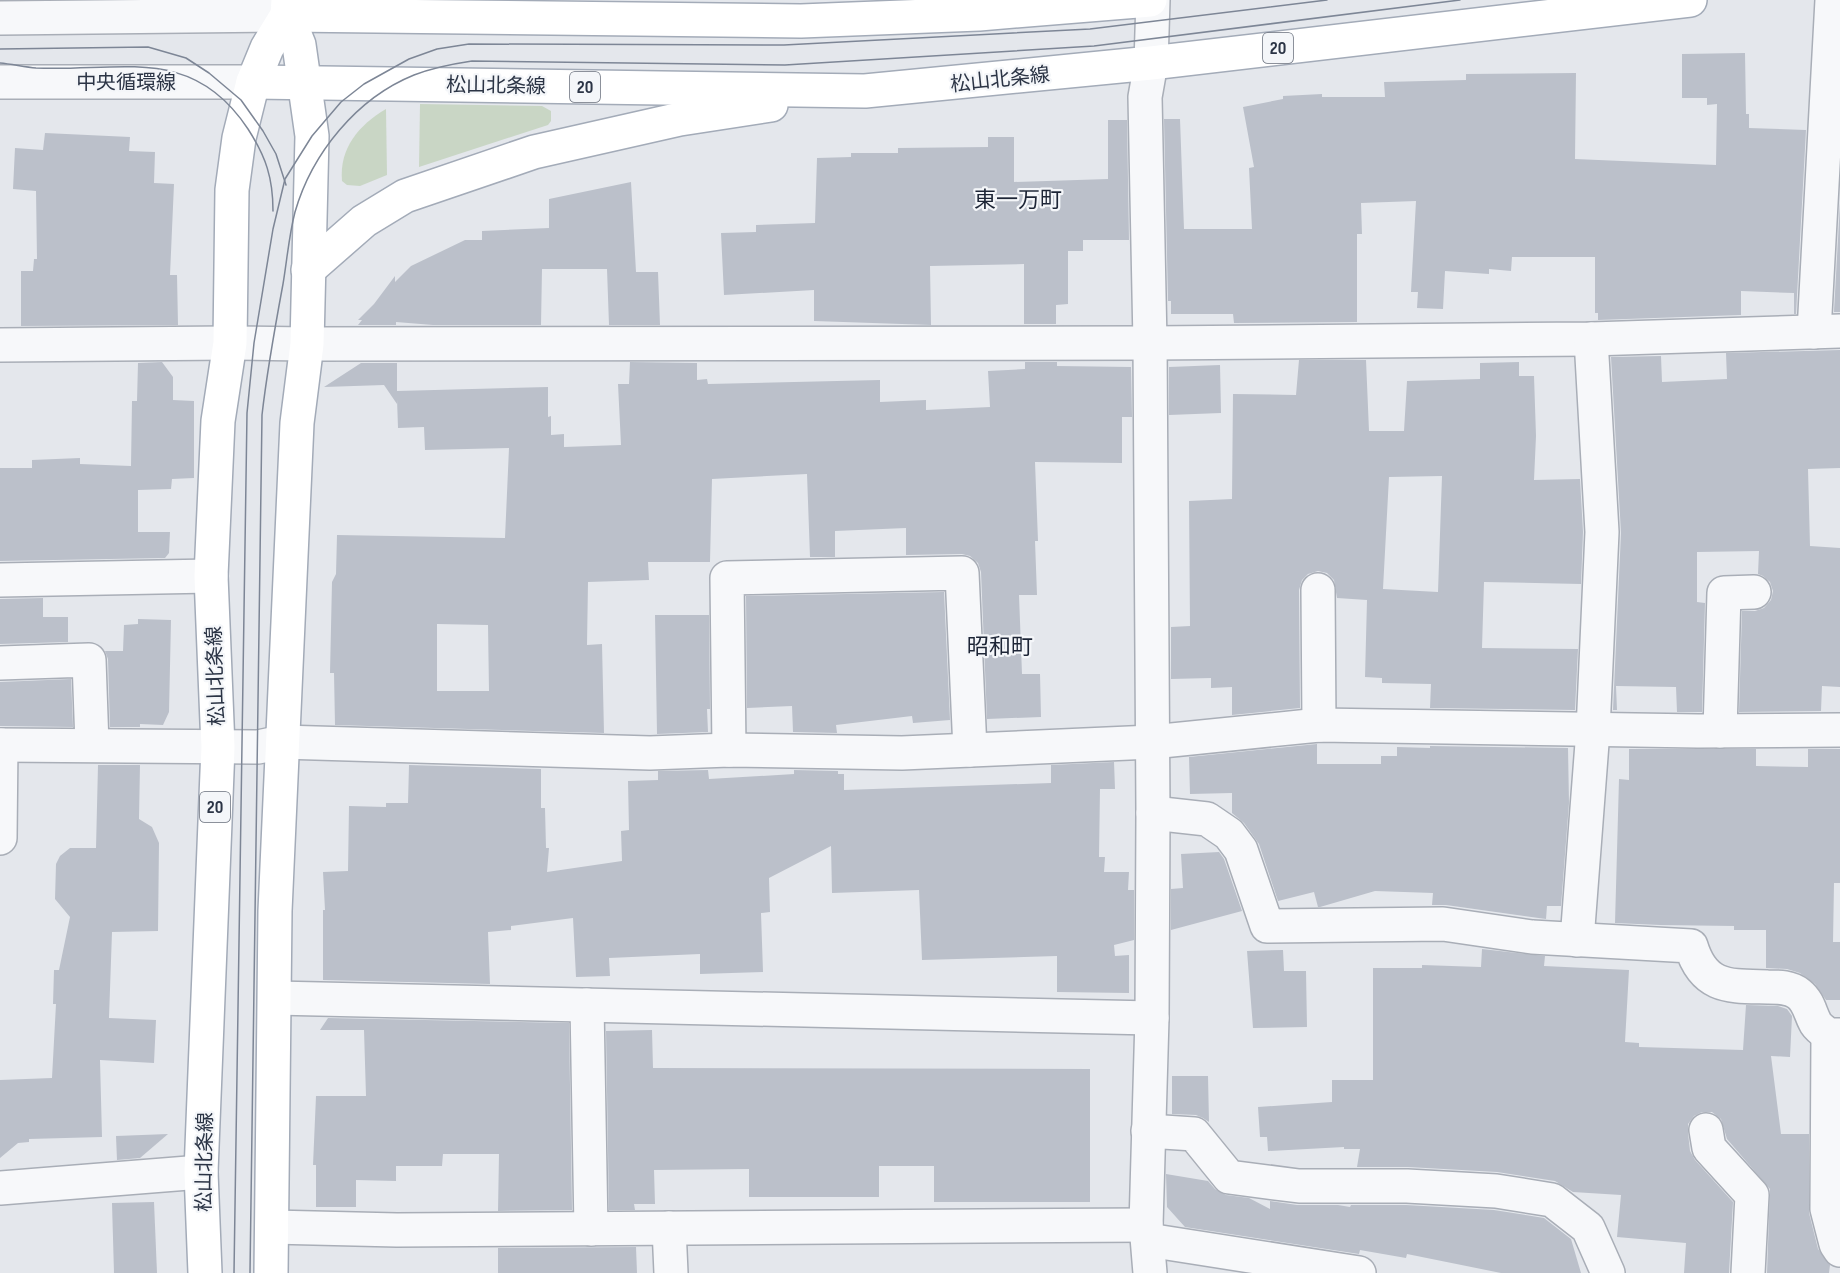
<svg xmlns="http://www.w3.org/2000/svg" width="1840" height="1273" viewBox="0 0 1840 1273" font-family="'Sofia Sans Condensed','Noto Sans JP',sans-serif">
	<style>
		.green { fill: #c9d6c5 }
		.building { fill: #bbc0ca; fill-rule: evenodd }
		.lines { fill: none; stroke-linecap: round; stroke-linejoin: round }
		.minor-casing { stroke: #a9aeb7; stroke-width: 36 }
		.major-casing { stroke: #a3abb8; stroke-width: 36 }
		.minor { stroke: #f7f8fa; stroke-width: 33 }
		.major { stroke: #fff; stroke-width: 33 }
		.tram { stroke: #7d8696; stroke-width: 1.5 }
		.labels { text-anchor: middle; stroke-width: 4.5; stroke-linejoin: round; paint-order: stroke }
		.shield { fill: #f4f6f9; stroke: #676e7b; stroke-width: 1.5 }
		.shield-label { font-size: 18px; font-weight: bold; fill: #2b3445 }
		.street-label { font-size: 20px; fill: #2b3445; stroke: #f4f6f9 }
		.quarter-label { font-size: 22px; fill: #1d2536; stroke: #f4f6f9 }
	</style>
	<rect width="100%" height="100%" fill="#e4e7ec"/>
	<!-- green -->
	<g class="green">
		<polygon points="420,104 542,106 551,111 551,121 548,125 419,167"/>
		<path d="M386 109 387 175 360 186 347 185 342 181C339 148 359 125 386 109Z"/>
	</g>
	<!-- building -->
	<g class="building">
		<polygon points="1745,53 1746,114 1749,114 1749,128 1806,130 1796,314 1794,314 1794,293 1741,291 1741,315 1598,320 1598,313 1595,313 1595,257 1512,257 1511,271 1489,269 1489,274 1445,271 1443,309 1417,308 1418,292 1411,292 1416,201 1361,203 1362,234 1357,234 1357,322 1234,323 1233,314 1171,314 1171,301 1168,301 1164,119 1180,119 1184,229 1252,229 1249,168 1254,167 1243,107 1283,99 1283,96 1322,94 1322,97 1385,97 1384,82 1466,80 1466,74 1576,73 1575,159 1716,165 1717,104 1707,105 1707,98 1682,98 1682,54"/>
		<polygon points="1108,120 1127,120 1129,240 1083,240 1083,251 1068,251 1068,304 1056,305 1056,324 1024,324 1024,264 930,266 931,325 814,321 814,290 724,295 721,233 756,232 756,225 815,223 817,158 851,157 851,153 898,153 898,148 988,147 988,137 1014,137 1014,182 1108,179"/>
		<polygon points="45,133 130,137 129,151 155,152 154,183 174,184 170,275 177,275 178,325 21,326 21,271 33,271 34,259 37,259 36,191 13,189 15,148 43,150"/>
		<polygon points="631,182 636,272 658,272 660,325 609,325 607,269 542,269 541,325 433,325 396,322 396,325 358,325 362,320 358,320 374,304 395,276 395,282 411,266 465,240 482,240 482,231 549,228 549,199"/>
		<polygon points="1840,203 1840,312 1834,312"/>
		<polygon points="1840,350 1840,468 1808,469 1810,546 1840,548 1840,687 1822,686 1821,711 1739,712 1742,611 1755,611 1764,608 1771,600 1773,591 1770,582 1763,576 1758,574 1759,551 1697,552 1697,602 1705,603 1702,712 1677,712 1676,687 1616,686 1617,710 1613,710 1621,533 1611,357 1661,356 1662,382 1727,379 1726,353"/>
		<path d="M1299 360H1366L1369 431H1404L1407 381 1480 379V363L1519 362V376H1534L1536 436 1534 480 1580 479 1583 532 1581 584 1484 582 1482 648 1578 649 1575 710 1430 708 1431 684 1382 683V678L1365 677 1367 600 1337 598 1334 580 1327 573 1318 571 1308 574 1302 580 1299 590 1300 708 1232 715V687L1211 688V678L1171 679V627L1190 626 1189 501 1232 499 1233 394 1296 395ZM1442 476 1438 592 1383 589 1389 477Z"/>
		<polygon points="162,362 173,377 173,400 194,401 194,478 172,479 171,489 138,490 138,532 170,532 169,553 165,558 0,561 0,468 32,468 32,460 80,458 80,464 131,466 132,401 137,401 138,363"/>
		<path d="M630 362 697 363V380L707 379 708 384 880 380V402L926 400V410L990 407 988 371 1025 369V362H1057V366L1131 367 1132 417H1122V463L1035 462 1038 541H1035L1037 595H1019L1022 674H1040L1041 717 987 719 981 572 978 563 970 556 962 554 906 555V528L835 531V557H810L807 474 712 479 710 562H648L649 580 588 582 587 645 602 644 604 733 335 725 334 673H330L332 582 336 574 337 535 505 538 509 448 425 450 424 427 398 428 397 399V404L384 385 324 387 361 363H397V391L548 387V417L551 416V435L564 434V447L621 445 618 384H629ZM437 624 488 625 489 691H437Z"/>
		<polygon points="1220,365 1221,413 1169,415 1169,367"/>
		<polygon points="944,592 950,720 913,723 912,716 836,725 837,733 793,732 792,706 747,708 746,596"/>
		<polygon points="43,598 43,617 68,617 68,642 0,644 0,599"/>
		<polygon points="655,615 709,615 710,709 707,709 708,732 657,734"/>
		<polygon points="138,619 171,620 169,712 163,725 140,724 140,727 110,727 108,659 105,651 123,651 124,625 138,624"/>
		<polygon points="71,679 73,727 0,726 0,682"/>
		<polygon points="1317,744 1317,764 1381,764 1381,756 1397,756 1397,747 1430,748 1430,746 1568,748 1569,803 1561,906 1547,906 1546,919 1446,905 1432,905 1433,893 1375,891 1320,907 1318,907 1314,892 1278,901 1259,844 1244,823 1232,813 1232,793 1190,794 1189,757"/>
		<polygon points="1629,749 1756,749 1756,766 1808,767 1808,749 1840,749 1840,883 1834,883 1833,942 1840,942 1840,1000 1826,1000 1815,984 1800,973 1787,969 1766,968 1766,930 1734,930 1734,926 1660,925 1615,923 1619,779 1629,780"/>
		<polygon points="1114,762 1115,789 1100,789 1099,857 1105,857 1104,872 1129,872 1128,890 1134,890 1134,940 1114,945 1115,956 1129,955 1129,993 1057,992 1057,956 922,960 919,890 832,893 831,846 769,878 770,912 761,913 763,972 700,974 700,954 609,958 610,976 576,977 573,918 511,926 511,930 488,932 490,984 323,980 323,910 325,910 323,872 348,871 349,806 386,807 386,803 408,803 409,765 541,769 541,808 545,808 546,848 549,848 547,872 622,861 621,831 629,830 628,781 658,780 658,771 708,770 709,779 794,774 794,770 838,771 838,774 844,774 844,790 1051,783 1051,765"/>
		<polygon points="98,765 140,765 139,819 152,827 159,843 158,931 112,932 109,1018 156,1020 154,1063 100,1060 102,1137 29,1139 29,1142 18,1143 0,1158 0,1080 52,1078 56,1004 53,1004 54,970 59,970 70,917 55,899 56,864 60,856 70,848 96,848"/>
		<polygon points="1219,852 1224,859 1242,911 1171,930 1171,889 1183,888 1181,854"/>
		<polygon points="1482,949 1545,956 1544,966 1629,970 1625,1042 1639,1043 1639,1047 1743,1050 1746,1005 1778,1006 1787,1009 1792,1016 1790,1057 1771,1056 1781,1134 1809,1134 1809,1213 1818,1249 1830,1265 1829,1273 1767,1273 1770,1189 1727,1139 1721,1119 1712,1112 1702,1112 1694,1116 1688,1124 1688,1133 1690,1151 1695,1160 1733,1202 1729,1273 1684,1273 1686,1243 1617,1237 1621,1195 1573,1192 1555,1181 1497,1172 1408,1167 1357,1167 1360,1149 1344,1149 1344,1147 1268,1151 1267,1137 1260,1137 1258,1107 1332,1102 1332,1080 1373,1080 1373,968 1422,968 1422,965 1481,967"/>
		<polygon points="1283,950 1284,971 1306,971 1307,1027 1253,1028 1247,951"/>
		<polygon points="328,1018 569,1023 572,1210 498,1211 499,1154 443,1154 442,1166 396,1166 396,1181 356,1180 356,1207 316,1207 316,1165 313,1165 316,1096 366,1096 364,1030 320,1030"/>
		<polygon points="652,1030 653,1068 1090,1069 1090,1202 934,1202 934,1166 879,1166 879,1197 749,1197 749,1169 654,1170 655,1204 634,1204 635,1210 609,1210 606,1031"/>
		<polygon points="1172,1076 1208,1076 1209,1122 1203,1118 1196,1115 1172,1114"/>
		<polygon points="168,1134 140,1158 117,1160 116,1136"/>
		<polygon points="1166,1174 1208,1181 1215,1189 1226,1195 1249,1198 1270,1209 1270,1201 1297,1205 1338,1205 1350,1207 1351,1205 1406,1205 1494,1210 1544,1218 1571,1239 1581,1273 1501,1273 1407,1254 1406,1258 1360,1250 1359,1254 1185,1227 1167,1207"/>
		<polygon points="154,1202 157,1273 114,1273 112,1203"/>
		<polygon points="636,1247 637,1273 498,1273 498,1248"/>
	</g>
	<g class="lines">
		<defs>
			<g id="minor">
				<polyline points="0,18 287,15"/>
				<polyline points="0,82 253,82"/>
				<polyline points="1814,332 1832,0"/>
				<polyline points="0,345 230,343 307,344 1150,343 1591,339 1840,331"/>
				<polyline points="0,580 211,576"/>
				<polyline points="1318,590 1319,725"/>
				<polyline points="0,663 89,660 92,745"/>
				<polyline points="1720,731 1724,593 1754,592"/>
				<polyline points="0,745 258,747 282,742 650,753 729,750 902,753 1152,742 1319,725 1698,731 1840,730"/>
				<polyline points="729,750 727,578 962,573 970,750"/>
				<path d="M1153 813 1207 819 1229 834 1241 850 1267 926 1443 924 1532 937 1691 946C1704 989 1730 986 1768 987 1779 987 1790 987 1799 994 1809 1002 1810 1013 1815 1022 1817 1027 1824 1031 1828 1035H1840"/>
				<polyline points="0,838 1,745"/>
				<polyline points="1577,940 1593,730 1602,532 1591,339"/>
				<polyline points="275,998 1152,1018"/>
				<polyline points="587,1005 591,1229"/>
				<polyline points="1828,1035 1827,1209 1836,1244 1840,1250"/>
				<polyline points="1706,1130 1709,1148 1752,1195 1748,1273"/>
				<polyline points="1148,1131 1194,1134 1229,1177 1299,1186 1407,1186 1496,1191 1552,1200 1588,1228 1608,1273"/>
				<polyline points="0,1188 201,1172"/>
				<polyline points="272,1227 397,1230 1146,1225"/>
				<polyline points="669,1228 671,1273"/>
				<polyline points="1148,1240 1359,1273"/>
				<polyline points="1150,1273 1146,1225 1152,1018 1153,813 1150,343 1145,97 1151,63 1153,0"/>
			</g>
			<g id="major">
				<polyline points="287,15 801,21 979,14 1150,0"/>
				<polyline points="253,82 865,91 1151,63 1690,0"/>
				<polyline points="308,270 364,221 405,196 534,152 680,119 771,105"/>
				<polyline points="205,1273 201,1172 218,747 211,576 218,421 230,343 232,190 239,138 253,82 267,48 287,15"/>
				<polyline points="271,1273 275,911 297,423 307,344 312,136 299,45 287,15 288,0"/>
			</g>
		</defs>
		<!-- minor casing -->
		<use href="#minor" class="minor-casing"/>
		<!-- major casing -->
		<use href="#major" class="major-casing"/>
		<!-- minor -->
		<use href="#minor" class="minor"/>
		<!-- major -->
		<use href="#major" class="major"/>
		<!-- tram -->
		<g class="tram">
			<polyline points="0,49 148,47 186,58 209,73 241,100 263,131 276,154 286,185"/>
			<path d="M0 63C12 64 24 67 36 68 120 72 192 44 248 129 266 157 273 178 273 211"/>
			<polyline points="234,1273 247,413 254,343 273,229 285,179 312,136 341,102 364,84 409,59 437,49 469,44 784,45 1090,29 1327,0"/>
			<path d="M250 1273 262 415C267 371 275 327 283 284 287 260 289 235 295 212 312 153 357 98 414 75 432 68 452 64 472 61L785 65 1094 46 1460 0"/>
		</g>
	</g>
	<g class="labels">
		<!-- shield labels -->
		<g class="shield">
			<rect x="1263" y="33" width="30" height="30" rx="4.5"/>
			<rect x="570" y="72" width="30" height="30" rx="4.5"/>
			<rect x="200" y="792" width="30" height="30" rx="4.5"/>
		</g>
		<g class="shield-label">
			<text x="1278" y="54">20</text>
			<text x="585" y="93">20</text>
			<text x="215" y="813">20</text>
		</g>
		<!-- street labels -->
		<g class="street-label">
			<text transform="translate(1000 79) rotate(-6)" y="7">松山北条線</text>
			<text x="126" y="89">中央循環線</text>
			<text transform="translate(496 85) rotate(1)" y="7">松山北条線</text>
			<text transform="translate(215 676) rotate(-92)" y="7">松山北条線</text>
			<text transform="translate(204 1162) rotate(-89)" y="7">松山北条線</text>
		</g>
		<!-- quarter labels -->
		<g class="quarter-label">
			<text x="1018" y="207">東一万町</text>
			<text x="1000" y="654">昭和町</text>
		</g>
	</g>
</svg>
